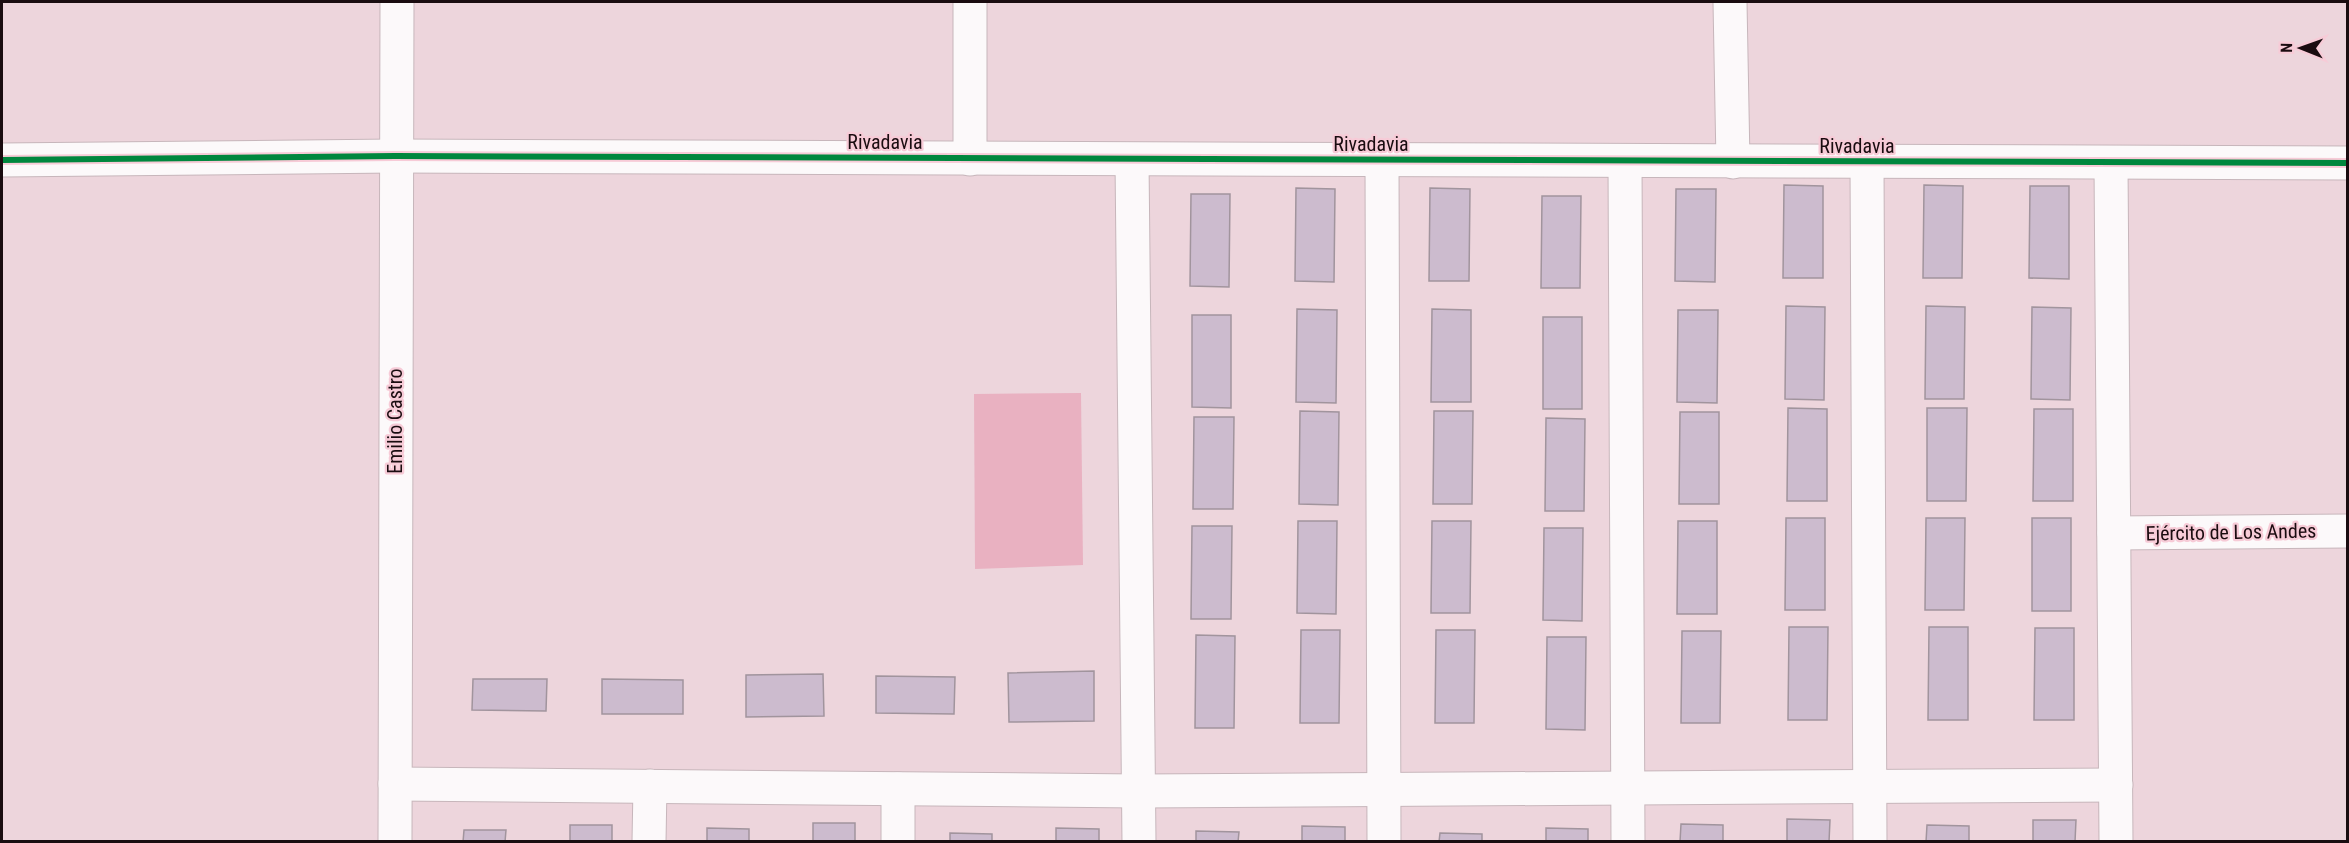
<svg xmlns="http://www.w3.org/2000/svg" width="2349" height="843" viewBox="0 0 2349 843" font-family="'Roboto Condensed',sans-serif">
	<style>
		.green { fill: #e9b1c1 }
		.building { fill: #ccbbce; stroke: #a1949d; stroke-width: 1.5 }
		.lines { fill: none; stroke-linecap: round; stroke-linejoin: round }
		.street-casing { stroke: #c7b6bb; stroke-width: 35 }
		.street { stroke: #fcf9fa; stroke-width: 33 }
		.cycleway-casing { stroke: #f7cbd7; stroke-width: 10 }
		.cycleway { stroke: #00873e; stroke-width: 6 }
		.labels { text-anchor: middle; stroke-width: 4.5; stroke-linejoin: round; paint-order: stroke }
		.street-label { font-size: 20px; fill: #1a0c10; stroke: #f7cbd7 }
	</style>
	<rect width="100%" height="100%" fill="#edd5dc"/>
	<!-- green -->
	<polygon class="green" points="1081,393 1083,565 975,569 974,394"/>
	<!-- building -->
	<g class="building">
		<polygon points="1784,185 1823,186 1823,278 1783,278"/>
		<polygon points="1924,185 1963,186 1962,278 1923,278"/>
		<polygon points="2030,186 2069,186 2069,279 2029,278"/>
		<polygon points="1296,188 1335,189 1334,282 1295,281"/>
		<polygon points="1430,188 1470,189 1469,281 1429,281"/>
		<polygon points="1676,189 1716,189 1715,282 1675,281"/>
		<polygon points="1191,194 1230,194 1229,287 1190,286"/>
		<polygon points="1542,196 1581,196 1580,288 1541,288"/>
		<polygon points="1786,306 1825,307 1824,400 1785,399"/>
		<polygon points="1926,306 1965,307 1964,399 1925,399"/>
		<polygon points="2032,307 2071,308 2070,400 2031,399"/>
		<polygon points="1297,309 1337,310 1336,403 1296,402"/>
		<polygon points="1432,309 1471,310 1471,402 1431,402"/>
		<polygon points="1678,310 1718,310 1717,403 1677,402"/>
		<polygon points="1192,315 1231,315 1231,408 1192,407"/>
		<rect x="1543" y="317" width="39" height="92"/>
		<polygon points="1788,408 1827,409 1827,501 1787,501"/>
		<polygon points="1927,408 1967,408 1966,501 1927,501"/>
		<polygon points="2034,409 2073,409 2073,501 2033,501"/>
		<polygon points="1300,411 1339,412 1338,505 1299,504"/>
		<polygon points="1434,411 1473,411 1472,504 1433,504"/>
		<polygon points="1680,412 1719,412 1719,504 1679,504"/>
		<polygon points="1194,417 1234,417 1233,509 1193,509"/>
		<polygon points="1546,418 1585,419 1584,511 1545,511"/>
		<polygon points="1786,518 1825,518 1825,610 1785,610"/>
		<polygon points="1926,518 1965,518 1964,610 1925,610"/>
		<rect x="2032" y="518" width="39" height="93"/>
		<polygon points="1298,521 1337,521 1336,614 1297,613"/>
		<polygon points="1432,521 1471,521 1470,613 1431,613"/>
		<polygon points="1678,521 1717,521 1717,614 1677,614"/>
		<polygon points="1192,526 1232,526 1231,619 1191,619"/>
		<polygon points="1544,528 1583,528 1582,621 1543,620"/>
		<polygon points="1789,627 1828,627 1827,720 1788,720"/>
		<polygon points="1929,627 1968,627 1968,720 1928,720"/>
		<polygon points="2035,628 2074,628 2074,720 2034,720"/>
		<polygon points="1301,630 1340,630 1339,723 1300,723"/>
		<polygon points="1436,630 1475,630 1474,723 1435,723"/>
		<polygon points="1682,631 1721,631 1720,723 1681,723"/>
		<polygon points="1196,635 1235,636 1234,728 1195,728"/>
		<polygon points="1547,637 1586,637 1585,730 1546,729"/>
		<polygon points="1094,671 1094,721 1009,722 1008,673"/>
		<polygon points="823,674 824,716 746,717 746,675"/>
		<polygon points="876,676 955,677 954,714 876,713"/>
		<polygon points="473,679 547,679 546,711 472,710"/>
		<polygon points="602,679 683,680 683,714 602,714"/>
		<polygon points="1787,819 1830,820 1829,842 1787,842"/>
		<polygon points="2033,820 2076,820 2075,842 2033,842"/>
		<rect x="813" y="823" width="42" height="19"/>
		<polygon points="1681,824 1723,825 1723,842 1680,842"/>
		<rect x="570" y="825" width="42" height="17"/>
		<polygon points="1927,825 1969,826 1969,842 1926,842"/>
		<polygon points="1302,826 1345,827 1345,842 1302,842"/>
		<polygon points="707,828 749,829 749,842 707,842"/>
		<polygon points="1056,828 1099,829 1099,842 1056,842"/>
		<polygon points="1546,828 1588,829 1588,842 1546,842"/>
		<polygon points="464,830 506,830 505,842 463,842"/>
		<polygon points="1196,831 1239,832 1238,842 1196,842"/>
		<polygon points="950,833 992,834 992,842 950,842"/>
		<polygon points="1440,833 1482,834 1482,842 1439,842"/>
	</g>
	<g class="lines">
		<defs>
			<g id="street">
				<polyline points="970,2 970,159"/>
				<polyline points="1730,2 1733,162"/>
				<polyline points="2,160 395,156 2348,163"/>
				<polyline points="1132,160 1139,842"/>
				<polyline points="1382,161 1384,842"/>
				<polyline points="1625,161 1628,842"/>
				<polyline points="1867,163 1870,842"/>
				<polyline points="2111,164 2116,842"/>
				<polyline points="2114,533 2348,531"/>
				<polyline points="395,784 1138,791 2116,785"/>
				<polyline points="395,842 397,2"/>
				<polyline points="649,842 650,786"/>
				<polyline points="898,842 898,789"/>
			</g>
		</defs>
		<!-- street casing -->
		<use href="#street" class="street-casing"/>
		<!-- street -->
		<use href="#street" class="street"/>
		<defs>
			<polyline id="cycleway" points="2,160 395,156 2348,163"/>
		</defs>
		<!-- cycleway casing -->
		<use href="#cycleway" class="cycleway-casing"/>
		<!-- cycleway -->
		<use href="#cycleway" class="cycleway"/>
	</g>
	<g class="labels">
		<!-- street labels -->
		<g class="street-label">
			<text x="885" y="149">Rivadavia</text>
			<text x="1371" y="151">Rivadavia</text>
			<text x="1857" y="153">Rivadavia</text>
			<text transform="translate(395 421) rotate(-90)" y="7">Emilio Castro</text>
			<text transform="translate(2231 532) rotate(-1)" y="7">Ejército de Los Andes</text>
		</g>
	</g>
	<!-- border -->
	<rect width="2349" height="843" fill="none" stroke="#1a0c10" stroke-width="6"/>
	<!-- north arrow -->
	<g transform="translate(2301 48) rotate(271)" stroke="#f7cbd7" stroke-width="4.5" paint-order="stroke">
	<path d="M0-4.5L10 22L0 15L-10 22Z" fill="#1a0c10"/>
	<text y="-9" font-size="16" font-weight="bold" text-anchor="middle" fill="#1a0c10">N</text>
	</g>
</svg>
